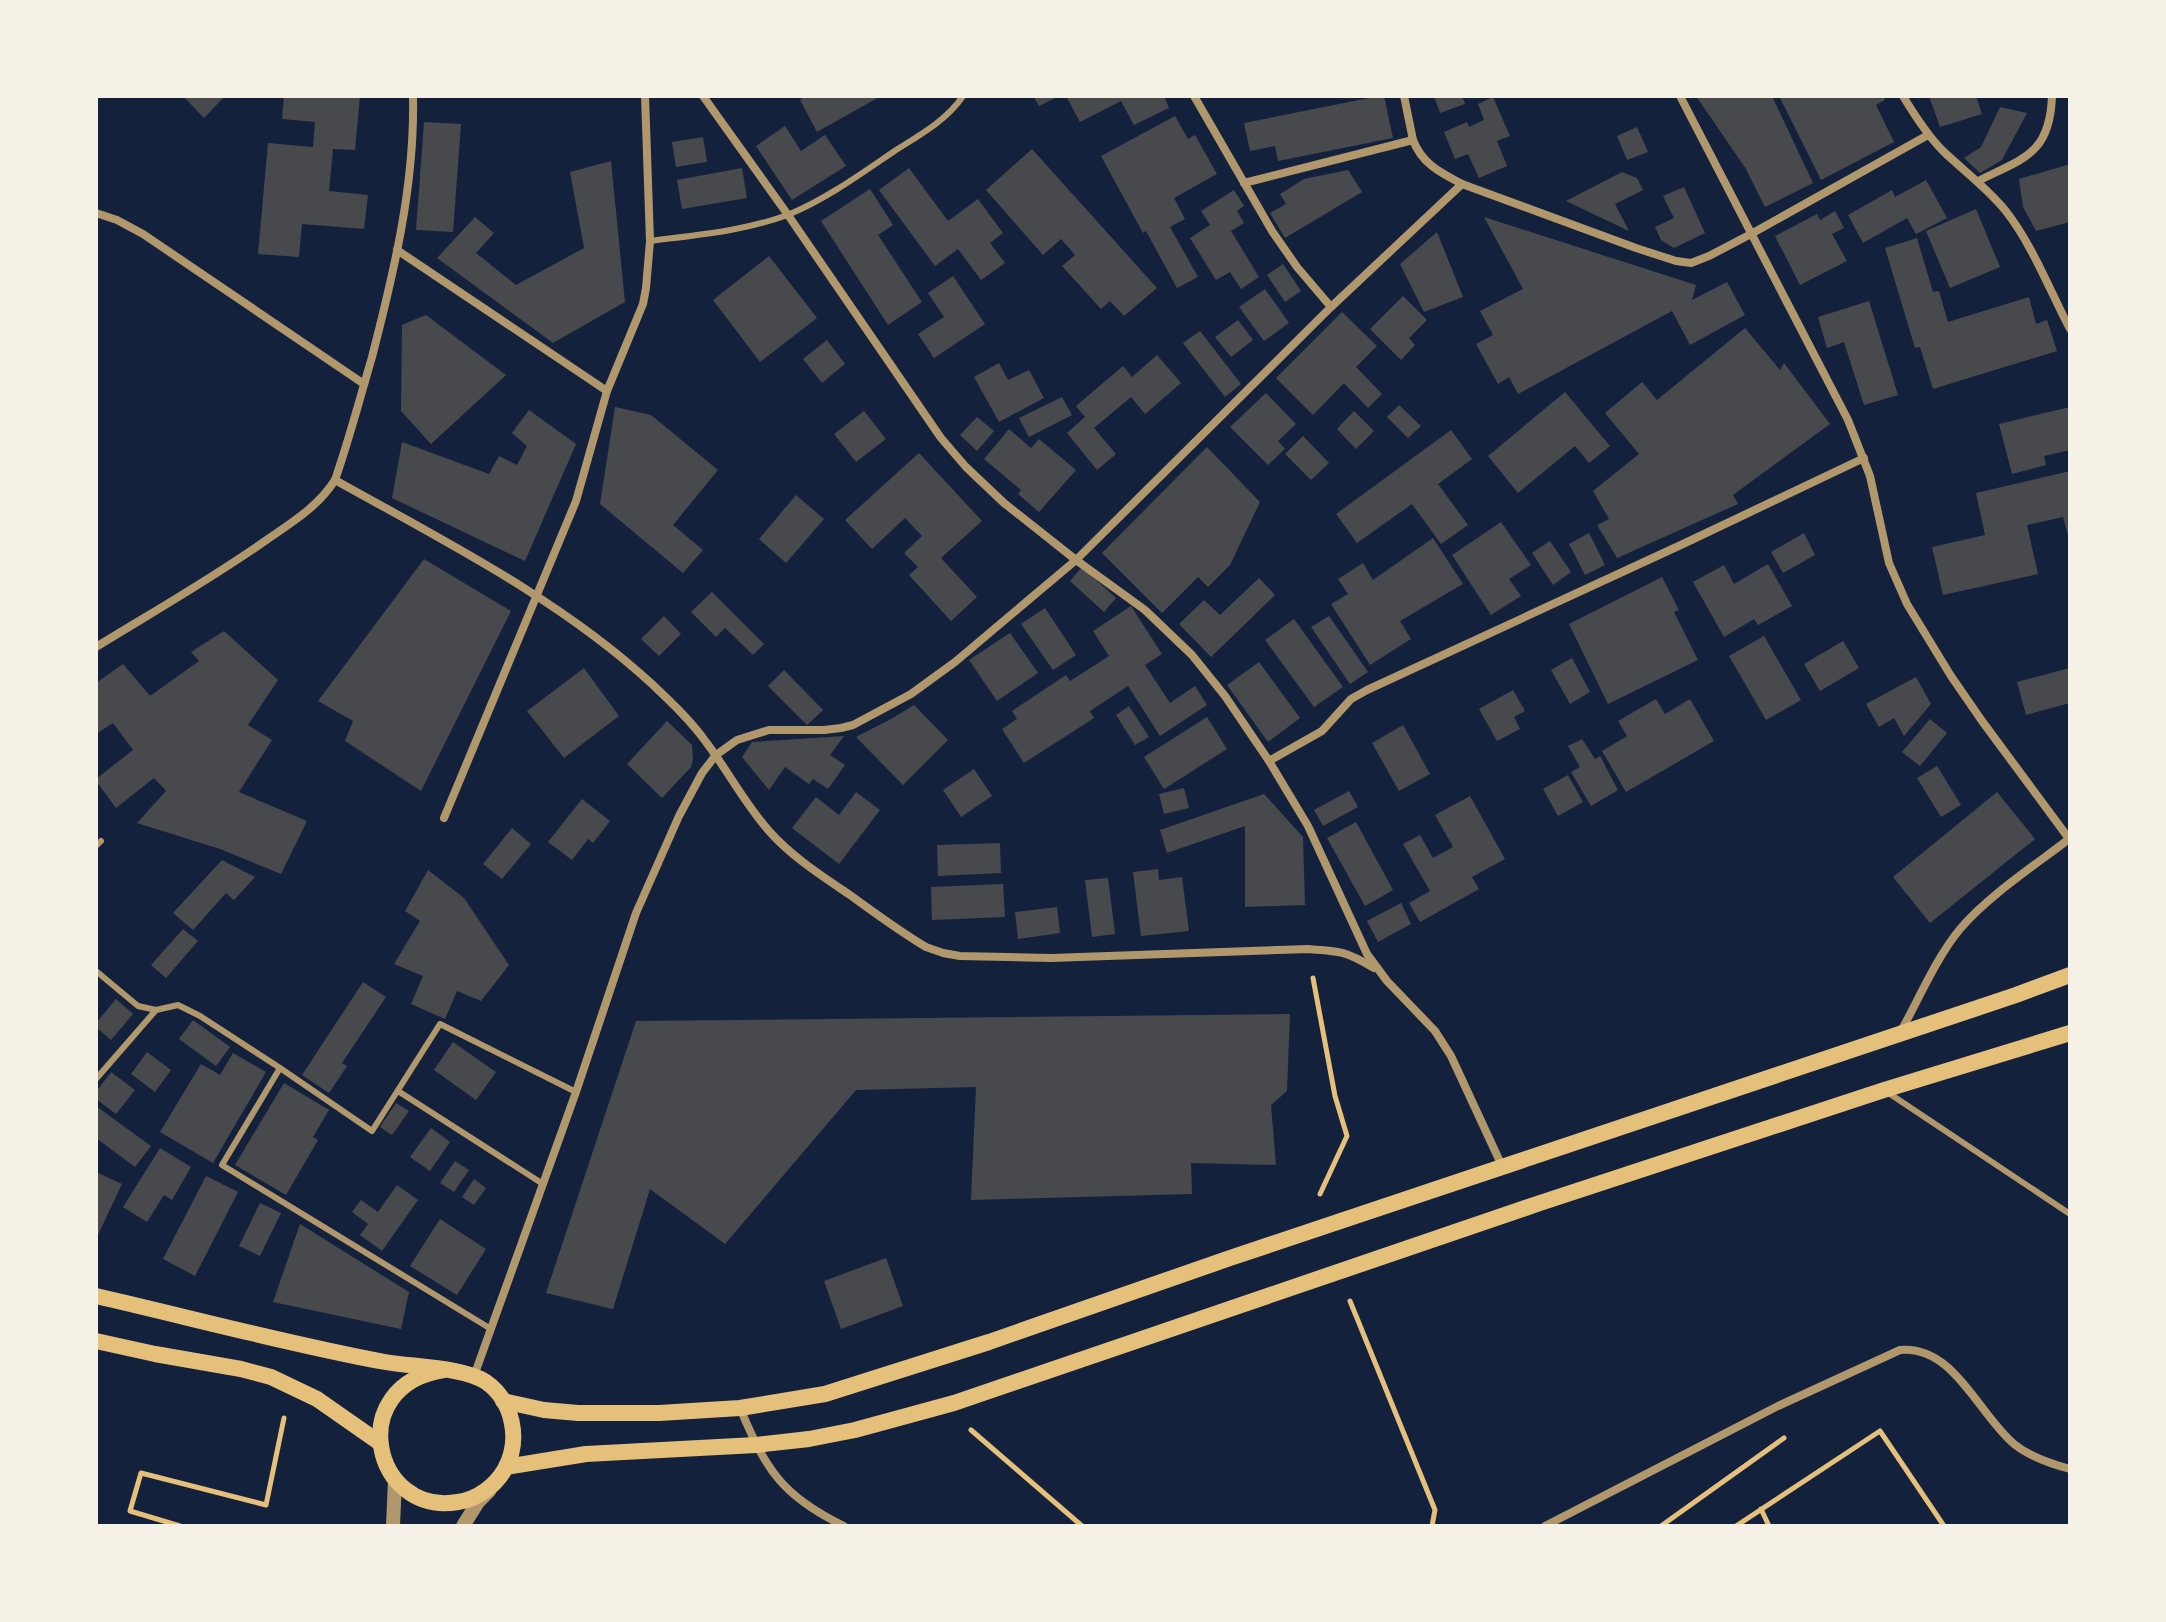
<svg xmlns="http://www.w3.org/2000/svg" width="2166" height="1622" viewBox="0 0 2166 1622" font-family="'Open Sans',sans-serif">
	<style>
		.building { fill: #48494c }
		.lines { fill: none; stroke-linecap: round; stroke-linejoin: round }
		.path { stroke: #e5c07b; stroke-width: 5 }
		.service { stroke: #b1986c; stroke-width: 6 }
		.minor { stroke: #b1986c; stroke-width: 8 }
		.tertiary { stroke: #b1986c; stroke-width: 14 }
		.secondary { stroke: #e5c07b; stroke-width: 16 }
	</style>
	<rect width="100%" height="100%" fill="#14213d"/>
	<!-- building -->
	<g class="building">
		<polygon points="183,96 225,96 204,118"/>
		<polygon points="284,96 360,96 355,150 333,149 329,191 368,195 364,229 302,224 299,257 258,254 268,143 313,147 315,122 282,119"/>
		<polygon points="806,96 881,96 817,132 800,100"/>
		<polygon points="1033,96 1059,96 1039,106"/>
		<polygon points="1066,96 1164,96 1169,108 1134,125 1121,101 1080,122"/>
		<polygon points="1379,96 1384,96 1393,138 1278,161 1275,146 1250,151 1244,123"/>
		<polygon points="1434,96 1462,96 1465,104 1440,113"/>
		<polygon points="1696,96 1772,96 1813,183 1765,207 1746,169"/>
		<polygon points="1779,96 1883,96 1885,100 1876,105 1894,142 1821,180"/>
		<polygon points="1929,96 1976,96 1982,114 1940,127"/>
		<polygon points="1493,97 1510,136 1497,141 1507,166 1479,178 1468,154 1455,159 1444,132 1467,122 1469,127 1484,120 1478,104"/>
		<polygon points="2000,107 2027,113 2002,160 1980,173 1964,158 1981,147"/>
		<polygon points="1175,116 1188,139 1195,135 1217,174 1174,198 1185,219 1170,227 1198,277 1177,288 1146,231 1143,233 1101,156"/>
		<polygon points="424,122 461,124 453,232 416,230"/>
		<polygon points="785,126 801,151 825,135 846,166 792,200 756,146"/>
		<polygon points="1637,127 1648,152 1627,160 1617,136"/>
		<polygon points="703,137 707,162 676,167 672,142"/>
		<polygon points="1032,149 1157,288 1124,316 1110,301 1101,309 1062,266 1075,255 1061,239 1043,255 986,190"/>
		<polygon points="611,161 625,302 553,343 437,258 475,217 494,233 476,253 516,285 584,248 570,172"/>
		<polygon points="2070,164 2070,222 2036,231 2023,207 2019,179"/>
		<polygon points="742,168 747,198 682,209 677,180"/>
		<polygon points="909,168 948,221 978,199 1003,233 990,243 1005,263 981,280 958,249 935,266 879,190"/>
		<polygon points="1348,170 1362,192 1285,238 1270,213 1286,204 1280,194 1304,179"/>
		<polygon points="1622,172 1637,178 1643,190 1615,204 1629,231 1566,201"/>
		<polygon points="1926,180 1947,218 1916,234 1907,218 1863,243 1848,215 1892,190 1895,197"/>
		<polygon points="1684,187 1705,233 1674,248 1661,240 1655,227 1674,218 1663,196"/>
		<polygon points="870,189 893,225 878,235 922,302 888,325 821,221"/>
		<polygon points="1234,190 1244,206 1237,211 1244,223 1231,231 1259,277 1241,289 1230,272 1216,280 1190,238 1210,225 1201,211"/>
		<polygon points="1976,209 2000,267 1950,288 1926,231"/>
		<polygon points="1835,211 1844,228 1832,234 1847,261 1800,285 1775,236 1817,214 1820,220"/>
		<polygon points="1484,217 1696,285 1692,300 1727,282 1745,315 1690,345 1672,311 1518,394 1509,377 1498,384 1476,344 1493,335 1480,311 1523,289"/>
		<polygon points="1437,232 1463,297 1424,312 1400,264"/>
		<polygon points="1917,238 1933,292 1939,291 1948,322 2029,297 2036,324 2047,320 2057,351 1933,389 1920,347 1915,348 1885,248"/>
		<polygon points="769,256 817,318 760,362 713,300"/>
		<polygon points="1283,264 1301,291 1285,302 1267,275"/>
		<polygon points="953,276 985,324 934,358 918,334 944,317 928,293"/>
		<polygon points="1265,289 1289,323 1264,341 1239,307"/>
		<polygon points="1403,296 1427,320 1409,338 1415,345 1401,360 1370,329"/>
		<polygon points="1869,301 1898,395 1864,405 1844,342 1827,348 1818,317"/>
		<polygon points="1342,312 1377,346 1356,367 1382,394 1368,408 1344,383 1313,415 1276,378"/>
		<polygon points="426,315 506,375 431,444 401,411 402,325"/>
		<polygon points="1238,320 1253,340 1231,357 1215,337"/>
		<polygon points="1745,328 1780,370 1784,363 1830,424 1733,495 1738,504 1617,558 1597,525 1609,519 1593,491 1639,454 1605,413 1642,382 1657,400"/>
		<polygon points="1200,331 1241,384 1225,397 1183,343"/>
		<polygon points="827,340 845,364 822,383 803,359"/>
		<polygon points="1157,355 1181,383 1145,414 1131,397 1094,428 1116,454 1097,470 1067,433 1085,417 1076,406 1123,366 1132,377"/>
		<polygon points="999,363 1008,380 1029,370 1044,398 999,422 974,377"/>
		<polygon points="1565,392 1610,446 1589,463 1575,446 1518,493 1488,456"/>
		<polygon points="1266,393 1296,424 1278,441 1285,449 1268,465 1230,427"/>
		<polygon points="1062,397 1072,415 1029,437 1019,418"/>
		<polygon points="1399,405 1421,426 1408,438 1387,417"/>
		<polygon points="615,407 651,415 718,470 673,525 703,550 683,573 600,504"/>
		<polygon points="2070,407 2070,450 2044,456 2046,465 2012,474 1999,424"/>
		<polygon points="529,410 576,444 525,561 392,498 402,442 489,474 499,456 517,465 527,446 512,433"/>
		<polygon points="864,411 886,439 856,462 834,434"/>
		<polygon points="1354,411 1374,431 1356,449 1337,429"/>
		<polygon points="977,417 994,431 977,451 960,435"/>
		<polygon points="1009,429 1031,448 1039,439 1076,470 1039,512 1018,494 1021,490 984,459"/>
		<polygon points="1451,430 1472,459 1438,484 1468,525 1441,544 1412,504 1357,543 1336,514"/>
		<polygon points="1303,436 1329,463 1311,480 1285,454"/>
		<polygon points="1207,447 1260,502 1230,565 1208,587 1198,577 1162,613 1102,553"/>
		<polygon points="919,453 982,521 941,558 977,597 951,621 909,575 918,567 904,553 922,536 905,518 872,549 845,520"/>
		<polygon points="2070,471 2070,542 2063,517 2027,525 2038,574 1943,595 1932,547 1985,535 1976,493"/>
		<polygon points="796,495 824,519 786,563 759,539"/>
		<polygon points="1501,522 1531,565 1509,579 1521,596 1491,615 1452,555"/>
		<polygon points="1589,533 1605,565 1585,575 1569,544"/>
		<polygon points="1804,533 1815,555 1783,573 1771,552"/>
		<polygon points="1433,538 1463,584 1400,621 1411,639 1370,665 1331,604 1348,594 1338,579 1363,563 1373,580"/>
		<polygon points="1550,541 1571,572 1553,585 1532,553"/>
		<polygon points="424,559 511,611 421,791 345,741 353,721 318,701"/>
		<polygon points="1768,564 1792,606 1758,625 1754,619 1724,637 1693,582 1724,565 1734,584"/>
		<polygon points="1082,567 1116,598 1104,612 1070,581"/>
		<polygon points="1662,577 1679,610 1674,612 1698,660 1608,704 1569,624"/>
		<polygon points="1259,578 1275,595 1211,657 1179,624 1204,600 1220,615"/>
		<polygon points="712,592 764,644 753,655 725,628 716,637 691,612"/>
		<polygon points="1131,606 1162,654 1145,665 1170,703 1195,686 1207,705 1160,736 1128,686 1090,711 1094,718 1024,763 1002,729 1017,719 1012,711 1066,675 1070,681 1109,656 1093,631"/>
		<polygon points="1045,608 1076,655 1053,670 1021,624"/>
		<polygon points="664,616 681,634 659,656 641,639"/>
		<polygon points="1329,616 1368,672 1350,684 1311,627"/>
		<polygon points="1294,619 1343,687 1314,707 1265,640"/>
		<polygon points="224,631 278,680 248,725 272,740 239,792 307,821 281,874 220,849 137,823 166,791 154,778 116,808 96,781 96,779 133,750 113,723 96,734 96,683 123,664 150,696 199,661 191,652"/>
		<polygon points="1010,633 1038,673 997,701 969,660"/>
		<polygon points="1764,636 1801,700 1766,720 1729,656"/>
		<polygon points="1843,641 1859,668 1820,691 1804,664"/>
		<polygon points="1572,658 1590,692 1570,704 1551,670"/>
		<polygon points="1259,662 1300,718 1268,742 1227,685"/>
		<polygon points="584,668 619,716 564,758 527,711"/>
		<polygon points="2070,668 2070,703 2026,715 2017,682"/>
		<polygon points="784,670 823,710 807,725 768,686"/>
		<polygon points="1916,677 1931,704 1904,736 1894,718 1879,727 1866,704"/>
		<polygon points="1513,690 1525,711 1514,717 1520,729 1497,741 1479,709"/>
		<polygon points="1656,699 1665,714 1690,699 1714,741 1626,792 1602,751 1627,736 1618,721"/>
		<polygon points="914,705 948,740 903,785 856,737 891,719"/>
		<polygon points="1129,706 1149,737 1135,745 1116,715"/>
		<polygon points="1207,717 1227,749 1164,789 1144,757"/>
		<polygon points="1930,719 1947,733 1920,766 1902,752"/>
		<polygon points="667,721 692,745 693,759 691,767 662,798 627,764"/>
		<polygon points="1403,725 1430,774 1399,791 1372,743"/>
		<polygon points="844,736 830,755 845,765 828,789 813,779 809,784 785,767 769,790 742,757 752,742"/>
		<polygon points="1582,739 1595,759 1600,756 1618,790 1591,806 1571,772 1580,767 1568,746"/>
		<polygon points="1937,766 1961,805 1941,817 1917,778"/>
		<polygon points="974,769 992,796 961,817 943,790"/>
		<polygon points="1568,775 1583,802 1558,816 1543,789"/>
		<polygon points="1184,788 1189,808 1164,814 1159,794"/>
		<polygon points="1349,791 1358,807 1323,826 1314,810"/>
		<polygon points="856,792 880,810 839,864 792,828 816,797 839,815"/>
		<polygon points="1997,792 2035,839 1930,923 1893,877"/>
		<polygon points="1264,794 1303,837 1305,905 1245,907 1245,826 1167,853 1160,830"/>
		<polygon points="1470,796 1505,859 1472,877 1479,889 1420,922 1409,903 1430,891 1403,844 1420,835 1433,858 1453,847 1435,815"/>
		<polygon points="582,799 610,821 593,843 588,839 572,860 548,842"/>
		<polygon points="1356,822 1393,890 1365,906 1327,838"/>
		<polygon points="512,828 531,844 502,879 483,864"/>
		<polygon points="1000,843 1001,873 938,876 937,845"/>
		<polygon points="222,860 255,877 234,900 226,893 193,930 173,913"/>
		<polygon points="1158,869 1159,880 1182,877 1189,931 1141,936 1133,872"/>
		<polygon points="428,870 464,898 509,965 481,1001 457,991 445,1019 411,1004 423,976 394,964 420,921 405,911"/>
		<polygon points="1108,878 1115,934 1092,937 1085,880"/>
		<polygon points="1003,884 1005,917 932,920 931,887"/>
		<polygon points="1401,903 1411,924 1378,942 1367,921"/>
		<polygon points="1057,907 1060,933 1018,939 1015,912"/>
		<polygon points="183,929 198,941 166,978 151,965"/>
		<polygon points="363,982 386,997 342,1063 347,1066 329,1093 302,1075"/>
		<polygon points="116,999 133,1014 111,1040 96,1027 96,1023"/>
		<polygon points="1290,1014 1287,1091 1271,1105 1276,1165 1191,1163 1192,1194 971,1200 976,1087 856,1090 725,1244 650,1189 613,1309 546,1293 636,1021"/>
		<polygon points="193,1020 230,1047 216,1066 179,1039"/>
		<polygon points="453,1042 496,1072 476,1100 434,1070"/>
		<polygon points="147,1052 171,1070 155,1092 131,1074"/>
		<polygon points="233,1053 266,1072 213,1163 160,1132 201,1064 220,1075"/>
		<polygon points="111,1072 135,1090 116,1114 96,1099 96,1092"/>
		<polygon points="284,1083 329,1110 313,1137 318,1140 286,1195 235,1165"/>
		<polygon points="396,1103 409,1111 392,1135 380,1127"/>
		<polygon points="96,1106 151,1146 135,1167 96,1138"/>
		<polygon points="431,1128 450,1142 430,1171 410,1157"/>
		<polygon points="160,1148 191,1167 172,1200 164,1195 147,1222 123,1207"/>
		<polygon points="455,1161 469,1170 454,1192 440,1183"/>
		<polygon points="96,1172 122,1184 96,1239"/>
		<polygon points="206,1176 238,1192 195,1276 163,1259"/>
		<polygon points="474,1179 486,1188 474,1205 462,1197"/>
		<polygon points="397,1185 418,1200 382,1251 360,1235 368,1224 352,1212 361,1200 378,1212"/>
		<polygon points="260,1203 281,1213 260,1256 239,1246"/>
		<polygon points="440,1219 486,1249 457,1295 410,1266"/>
		<polygon points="300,1224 409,1292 401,1329 273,1302"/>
		<polygon points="886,1258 903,1306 841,1329 824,1281"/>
	</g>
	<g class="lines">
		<!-- path -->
		<g class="path">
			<polyline points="1313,978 1335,1096 1347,1136 1320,1194"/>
			<polyline points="1350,1301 1435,1510 1432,1526"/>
			<polyline points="971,1430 1082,1526"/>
			<polyline points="1761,1509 1769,1526"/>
			<polyline points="180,1526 130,1511 141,1473 266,1505 284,1418"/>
			<polyline points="1661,1526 1784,1438"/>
			<polyline points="1736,1526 1880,1431 1944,1526"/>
		</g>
		<!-- service -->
		<g class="service">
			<path d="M650 241C696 235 746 231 790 214 828 198 862 173 896 150 920 135 947 120 963 96"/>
			<polyline points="96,846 101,841"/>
			<polyline points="96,971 138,1006 156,1010 178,1005 200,1016 280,1068 372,1131 440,1024 576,1092"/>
			<polyline points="280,1068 222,1165 491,1329"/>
			<polyline points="96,1079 156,1010"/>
			<polyline points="398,1091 543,1184"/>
			<polyline points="1887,1092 2070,1214"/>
		</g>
		<!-- minor -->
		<g class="minor">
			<polyline points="703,96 788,215 941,438 966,467 1004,503 1076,560 1145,610 1192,655 1225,696 1269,761 1308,826 1367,954 1387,981 1435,1031 1451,1056 1502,1166"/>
			<polyline points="1194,96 1272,231 1297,267 1331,307"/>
			<polyline points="1404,96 1413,140"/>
			<polyline points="1680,96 1848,420 1870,476 1889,563 1907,604 1951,676 1982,721 2070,840"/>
			<path d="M1903 96C1915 116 1927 135 1943 151 1964 171 1987 188 2005 210 2032 244 2050 291 2070 329"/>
			<path d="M1978 181C2024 158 2050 154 2052 96"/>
			<path d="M1244 183 1413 140C1422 164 1441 173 1462 184L1636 248 1676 261 1691 263 1709 256 1751 234 1928 135"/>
			<polyline points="96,213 117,220 143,234 364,384"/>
			<polyline points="397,250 607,391"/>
			<path d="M335 480C444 541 560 599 652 684 671 702 691 721 706 742 728 771 745 804 769 831 792 857 822 876 850 895 875 913 899 931 926 947L943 953 960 956 1051 958 1308 949C1340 951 1346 951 1374 968"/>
			<path d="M96 647C153 612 211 579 265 541 291 523 318 507 335 480 349 440 360 398 372 357 394 272 415 184 413 96"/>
			<polyline points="1269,761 1322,731 1351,699 1367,690 1683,544 1864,458"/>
			<polyline points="444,818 576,501 607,391 643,304 646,288 650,241 645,96"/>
			<path d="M1901 1031C1919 999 1936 958 1960 929 1988 896 2034 866 2069 839"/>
			<polyline points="474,1376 576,1092 636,913 679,816 702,773 716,755 737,740 769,730 824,730 841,728 853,725 911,694 955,662 1076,560 1331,307 1462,184"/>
			<path d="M740 1408C766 1470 782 1496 844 1526"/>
			<path d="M1545 1526 1778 1406 1900 1350C1954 1345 1978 1414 2014 1444 2030 1457 2051 1464 2070 1469"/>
		</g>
		<!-- tertiary -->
		<g class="tertiary">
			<polyline points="393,1526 395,1480"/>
			<polyline points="463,1526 478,1502 489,1491"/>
		</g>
		<!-- secondary -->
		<g class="secondary">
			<path d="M96 1296C192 1318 288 1344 385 1362 413 1367 464 1367 486 1382 513 1401 521 1440 505 1469 495 1486 478 1499 458 1502 373 1517 343 1385 444 1370"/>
			<polyline points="96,1341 155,1354 241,1369 271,1377 317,1399 380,1443"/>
			<polyline points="503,1401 544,1410 578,1413 659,1413 740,1408 825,1394 989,1342 1230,1258 2016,995 2070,975"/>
			<polyline points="506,1467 586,1454 756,1445 809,1439 855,1430 954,1403 1540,1203 1884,1090 2070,1033"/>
		</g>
	</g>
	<!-- border -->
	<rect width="2166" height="1622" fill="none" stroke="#f6f1e7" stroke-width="196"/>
</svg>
